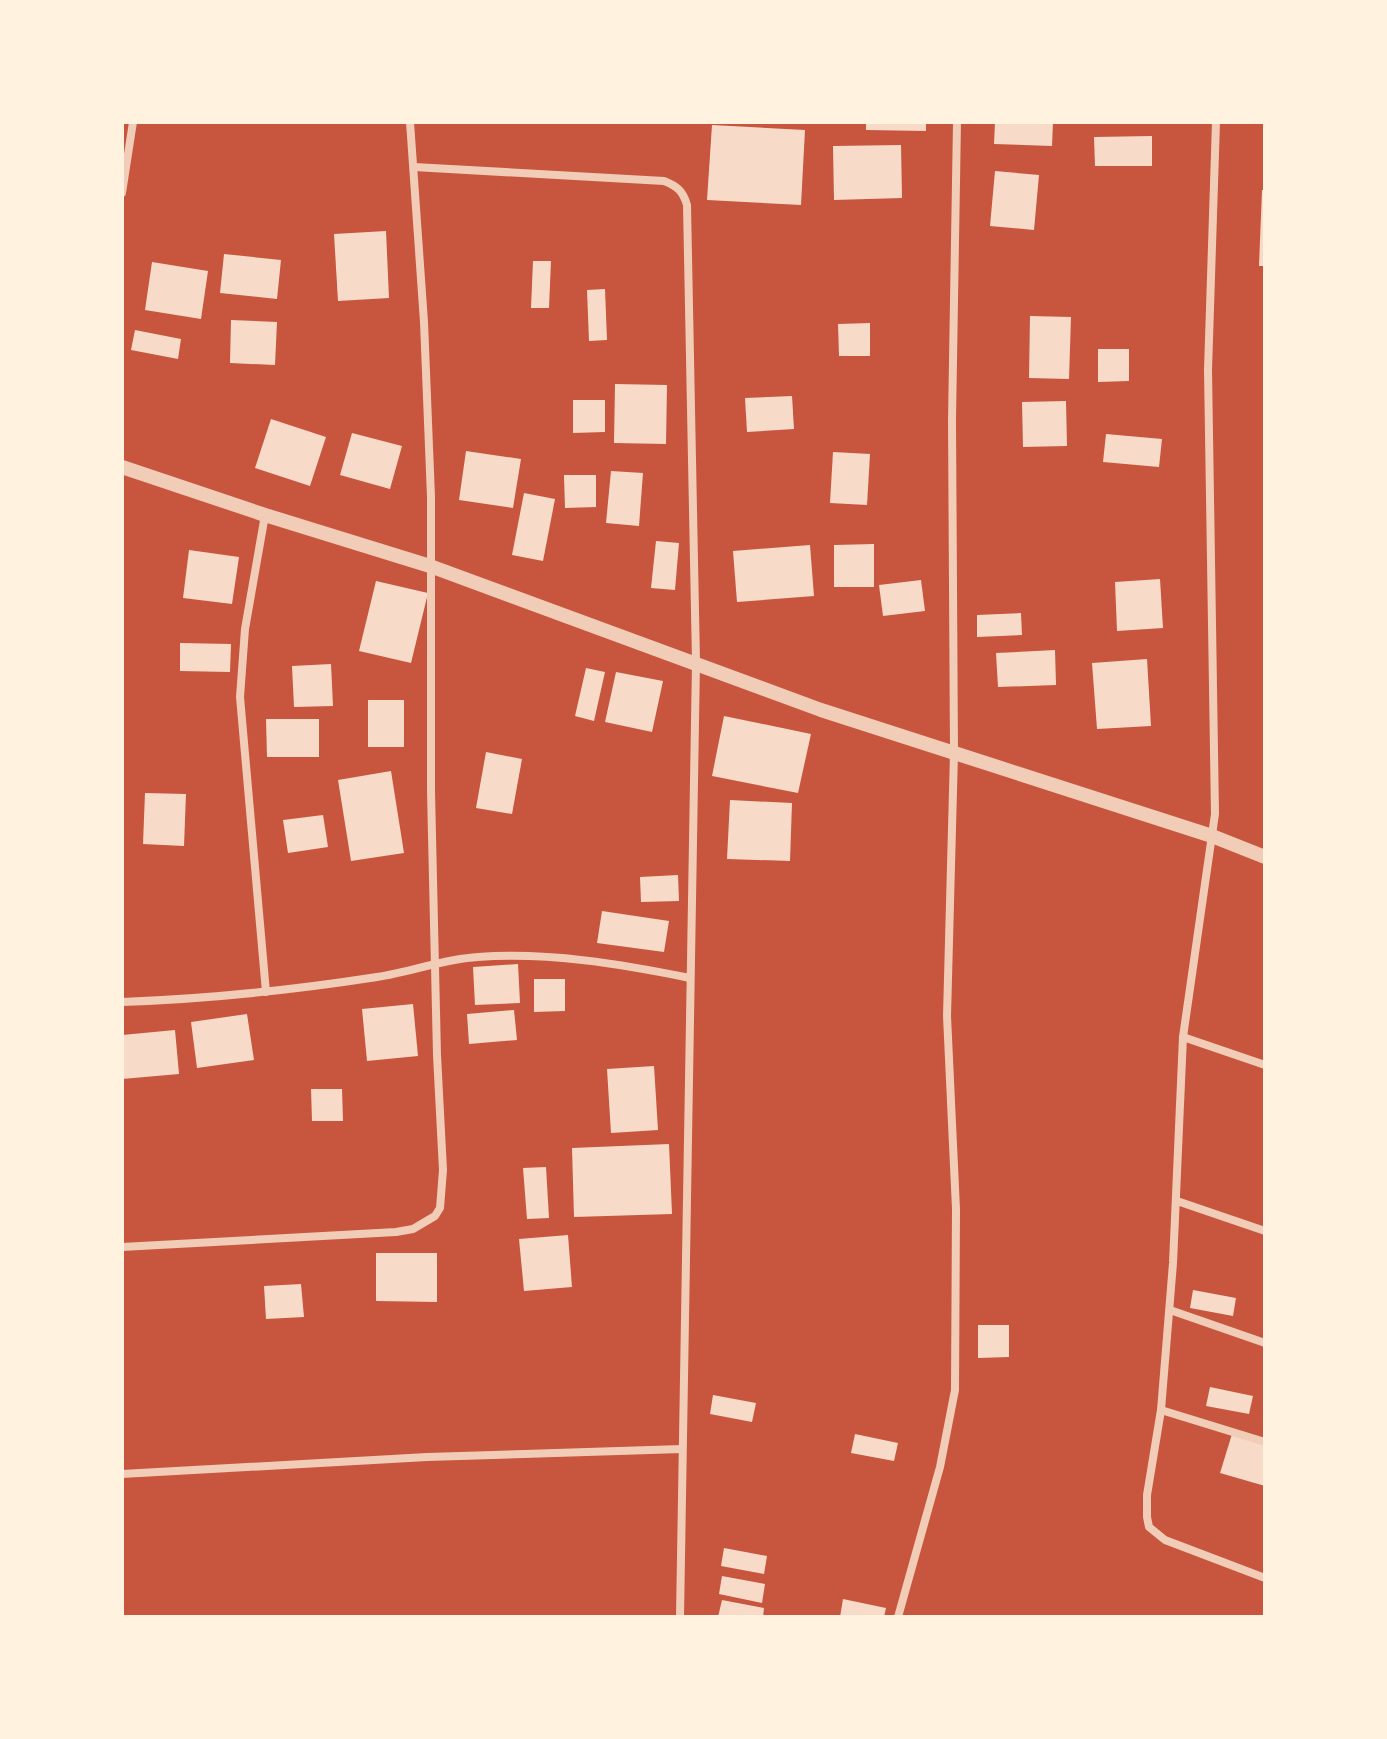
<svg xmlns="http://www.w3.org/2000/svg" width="1387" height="1739" viewBox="0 0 1387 1739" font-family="'Work Sans',sans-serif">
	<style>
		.building { fill: #f7dbc8 }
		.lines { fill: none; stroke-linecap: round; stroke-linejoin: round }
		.minor { stroke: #f1ccb7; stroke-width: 8 }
		.tertiary { stroke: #f1ccb7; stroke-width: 14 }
	</style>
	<rect width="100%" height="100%" fill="#c8553d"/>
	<!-- building -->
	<g class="building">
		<polygon points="866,122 926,122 926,131 866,130"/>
		<polygon points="995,122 1053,122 1052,146 994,144"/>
		<polygon points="712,125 805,130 801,205 707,200"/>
		<polygon points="1152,136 1152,166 1095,166 1094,137"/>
		<polygon points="901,145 902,198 834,200 833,146"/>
		<polygon points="995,171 1039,175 1034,230 990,226"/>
		<polygon points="1262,190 1265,190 1265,266 1259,266"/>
		<polygon points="386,231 389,298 338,301 334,234"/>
		<polygon points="224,254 281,260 277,299 220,293"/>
		<polygon points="533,261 551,261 549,308 531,308"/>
		<polygon points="152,262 208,271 201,319 145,310"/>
		<polygon points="605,289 607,340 589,341 587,290"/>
		<polygon points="1030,316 1071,317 1069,379 1029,378"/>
		<polygon points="231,320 277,322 275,365 230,363"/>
		<polygon points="870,323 870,356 839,356 838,324"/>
		<polygon points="135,330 181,339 178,359 131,350"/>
		<polygon points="1098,349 1129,349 1129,381 1098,382"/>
		<polygon points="615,384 667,385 666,444 614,443"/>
		<polygon points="792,396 794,429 747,432 745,398"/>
		<polygon points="573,400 605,400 605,432 573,433"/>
		<polygon points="1066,401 1067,446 1023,447 1022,402"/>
		<polygon points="271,419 326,437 310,486 255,468"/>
		<polygon points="352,433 402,446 390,489 340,475"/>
		<polygon points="1106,434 1162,439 1159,467 1103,462"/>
		<polygon points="466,451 521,459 513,508 459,500"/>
		<polygon points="833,452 870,454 867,505 830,503"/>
		<polygon points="611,471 643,473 639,526 606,523"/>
		<polygon points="564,475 596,475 596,507 565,508"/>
		<polygon points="524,493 555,499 543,561 512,555"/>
		<polygon points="656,541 679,543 675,590 651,588"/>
		<polygon points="874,544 874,587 834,587 834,545"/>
		<polygon points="810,545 814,596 737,602 733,551"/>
		<polygon points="189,550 239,557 232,604 183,598"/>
		<polygon points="1160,579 1163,628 1117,631 1115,582"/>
		<polygon points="921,580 925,611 883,616 879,585"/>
		<polygon points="376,581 428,593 411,663 359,651"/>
		<polygon points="1021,613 1022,635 977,637 977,615"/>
		<polygon points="180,643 231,644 230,672 180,671"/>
		<polygon points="1055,650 1056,685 998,687 996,653"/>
		<polygon points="1147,659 1151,726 1097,729 1092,663"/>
		<polygon points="331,664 333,706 294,707 292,666"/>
		<polygon points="586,668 605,672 594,721 575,716"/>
		<polygon points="616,672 663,681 652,732 605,722"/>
		<rect x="368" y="700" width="36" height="47"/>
		<polygon points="724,716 811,734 798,793 712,776"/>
		<polygon points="266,719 319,719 319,757 267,757"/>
		<polygon points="486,752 522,759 512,814 476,808"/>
		<polygon points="391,771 404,853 351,861 338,780"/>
		<polygon points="145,793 186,794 184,846 143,844"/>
		<polygon points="730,800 792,803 790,861 727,859"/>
		<polygon points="323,815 328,847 288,853 283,820"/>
		<polygon points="678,875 679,901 641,902 640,877"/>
		<polygon points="602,911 669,921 664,952 597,943"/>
		<polygon points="518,964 520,1003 475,1005 473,967"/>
		<polygon points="534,979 565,979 565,1011 534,1012"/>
		<polygon points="413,1004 418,1056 367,1061 362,1009"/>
		<polygon points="514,1010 517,1040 469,1044 467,1014"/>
		<polygon points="247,1014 254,1060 197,1068 191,1022"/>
		<polygon points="175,1030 179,1074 122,1079 122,1035"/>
		<polygon points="654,1066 658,1130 611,1133 607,1069"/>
		<polygon points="311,1089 342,1089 343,1121 312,1121"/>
		<polygon points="669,1144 672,1214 574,1217 572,1148"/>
		<polygon points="546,1167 549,1218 527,1219 523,1168"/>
		<polygon points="568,1235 572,1287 524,1291 519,1239"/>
		<polygon points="376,1253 437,1253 437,1302 376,1301"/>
		<polygon points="301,1284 304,1317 266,1319 264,1286"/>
		<polygon points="1193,1290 1236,1298 1233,1316 1190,1308"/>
		<polygon points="978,1325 1009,1325 1009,1357 978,1358"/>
		<polygon points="1210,1387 1253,1396 1249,1414 1206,1406"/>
		<polygon points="713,1395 756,1403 752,1422 710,1414"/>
		<polygon points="855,1434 898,1443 894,1461 851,1453"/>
		<polygon points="1232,1434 1265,1443 1265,1486 1220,1473"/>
		<polygon points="724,1548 767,1556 764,1574 721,1566"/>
		<polygon points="722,1576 765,1584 762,1603 719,1594"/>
		<polygon points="843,1599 886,1608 884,1617 840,1617"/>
		<polygon points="722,1600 764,1608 763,1617 718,1617"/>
	</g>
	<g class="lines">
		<!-- minor -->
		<g class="minor">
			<polyline points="1216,122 1208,370 1215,814 1183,1037 1173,1263 1161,1410 1147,1495 1147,1517 1149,1527 1165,1540 1265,1578"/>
			<path d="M414 167 664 181C677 186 683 191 687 205L696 662 680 1617"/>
			<polyline points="122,193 133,122"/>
			<polyline points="265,515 245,629 240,697 266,992"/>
			<path d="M122 1002C207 999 293 990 377 977 411 972 443 959 478 957 549 952 621 964 690 978"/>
			<polyline points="1183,1037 1265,1065"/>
			<polyline points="1177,1201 1265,1231"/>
			<polyline points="122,1247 396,1232 413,1229 435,1216 440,1208 443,1170 437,1055 431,791 431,497 424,322 410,122"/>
			<polyline points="1170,1310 1265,1343"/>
			<polyline points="1161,1410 1265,1442"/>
			<polyline points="122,1474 427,1457 682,1449"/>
			<polyline points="898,1617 940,1467 955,1390 956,1209 947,1016 954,753 952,420 957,122"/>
		</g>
		<!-- tertiary -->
		<polyline class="tertiary" points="122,467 265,515 430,566 821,710 1212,836 1265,857"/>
	</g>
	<!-- border -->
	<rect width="1387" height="1739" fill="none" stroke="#fff3e0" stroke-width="248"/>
</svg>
